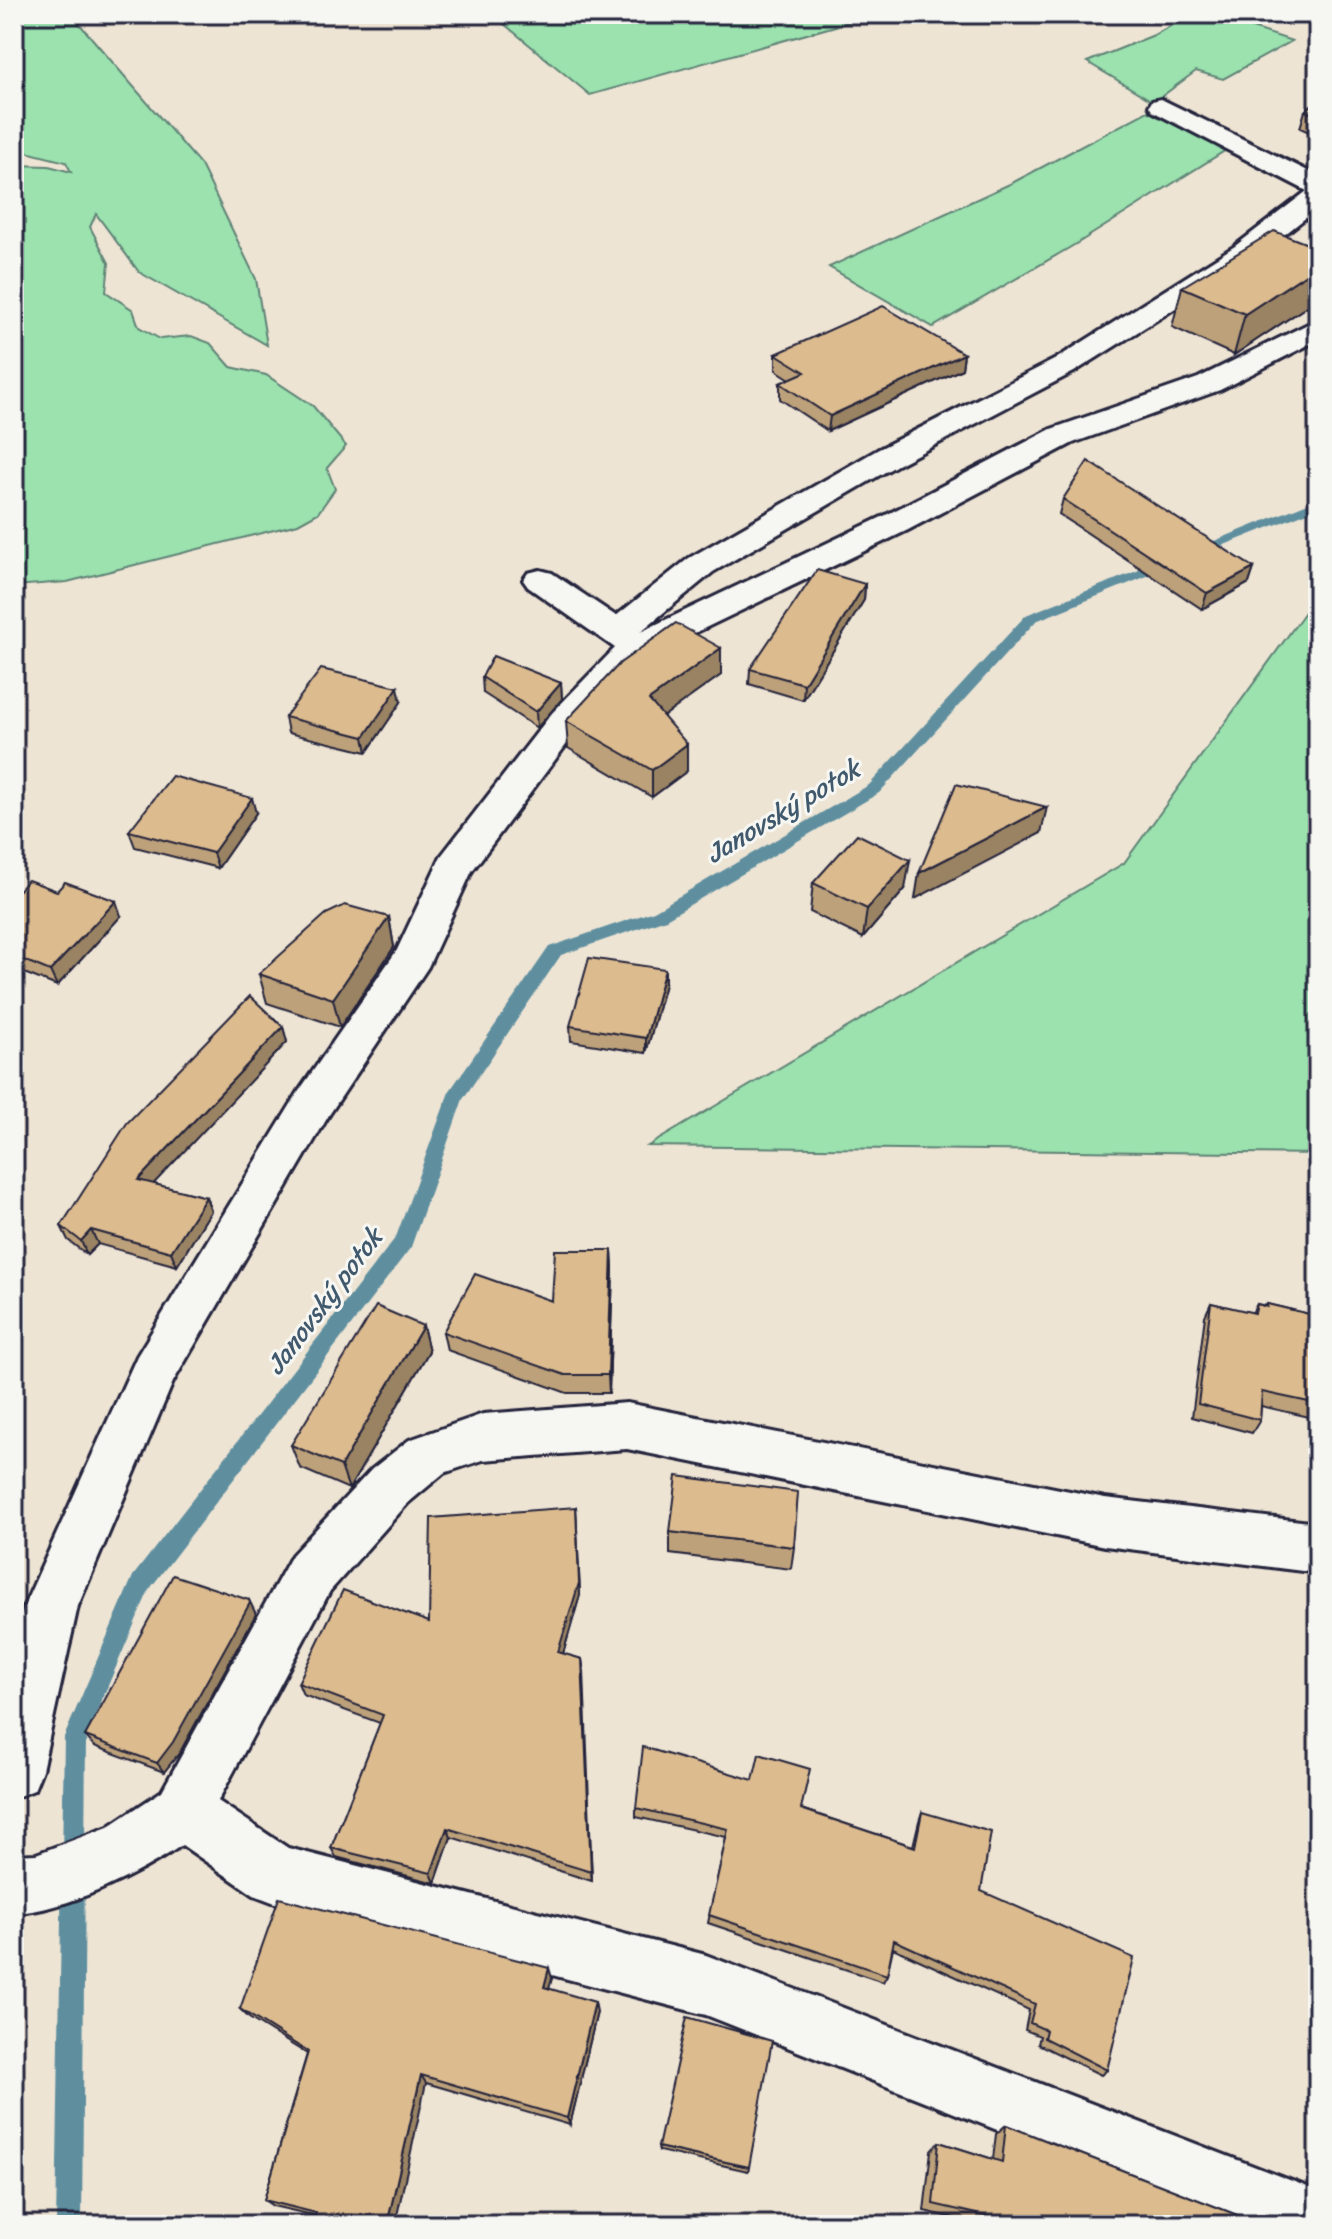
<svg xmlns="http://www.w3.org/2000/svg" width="1332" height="2239" viewBox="0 0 1332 2239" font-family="Sriracha,sans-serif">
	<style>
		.green { fill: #9be2af; stroke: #5e8275; stroke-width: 2 }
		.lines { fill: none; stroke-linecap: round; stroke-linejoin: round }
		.stream { fill: #5f8f9f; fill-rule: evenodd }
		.street-casing { stroke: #22223b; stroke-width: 6 }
		.street { fill: #f6f6f2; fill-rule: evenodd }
		.wall { fill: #bda17a; stroke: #22223b; stroke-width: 2 }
		.shaded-wall { fill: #9a8363; stroke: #22223b; stroke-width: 2 }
		.building { fill: #dcbb8e; stroke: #22223b; stroke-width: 2 }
		.labels { text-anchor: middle; stroke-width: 6; stroke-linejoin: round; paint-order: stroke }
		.water-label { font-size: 26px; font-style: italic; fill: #40596d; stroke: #f6f6f2 }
	</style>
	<rect width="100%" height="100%" fill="#eee4d4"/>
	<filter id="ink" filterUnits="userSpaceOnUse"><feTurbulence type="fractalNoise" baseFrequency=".0125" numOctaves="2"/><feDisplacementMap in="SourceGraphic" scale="16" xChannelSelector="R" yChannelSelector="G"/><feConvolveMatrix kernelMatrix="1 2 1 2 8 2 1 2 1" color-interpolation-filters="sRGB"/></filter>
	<g filter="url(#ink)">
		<!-- green -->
		<g class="green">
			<polygon points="14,14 71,14 201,165 256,279 267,345 139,272 96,214 90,227 109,263 106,292 133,310 139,327 160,339 191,336 210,343 231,367 266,375 313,406 346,446 327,468 335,489 318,513 298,524 67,582 14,586 14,165 49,166 71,172 66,162 14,149"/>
			<polygon points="492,14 878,14 590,95"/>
			<polygon points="1192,14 1210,14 1292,41 1223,79 1196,71 1154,102 1087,62 1154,35"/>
			<polygon points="1148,111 1226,150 1081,241 933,327 829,267 1012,183"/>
			<polygon points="1318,594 1318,1154 648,1146 1124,863"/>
		</g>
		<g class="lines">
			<!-- stream -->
			<g class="stream">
				<polygon points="1318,499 1318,508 1199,555 1189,555 1187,552"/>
				<polygon points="1167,559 1172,560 1172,566 1036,621 879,793 666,919 561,955 463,1099 411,1247 149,1590 86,1737 82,2225 56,2225 64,1737 133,1576 396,1237 449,1092 549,947 654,911 869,785 1026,615"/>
			</g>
			<defs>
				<g id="street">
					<polygon points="1161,99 1318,176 1318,208 1255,258 1074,372 899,464 713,572 640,632 884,516 1051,429 1198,378 1318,319 1318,340 1220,390 1073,443 908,530 649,655 578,729 472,871 428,967 329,1115 173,1382 78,1606 42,1770 34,1790 14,1798 14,1650 24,1606 137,1356 299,1091 397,950 441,856 552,713 615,648 528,587 523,580 528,573 540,570 552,573 616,616 689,558 877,450 1054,360 1235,246 1307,191 1152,111 1149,106 1152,101"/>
					<path d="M627 1403 1105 1498 1318 1523V1573L1105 1546 627 1449 483 1460 444 1473 408 1503 330 1591 218 1801 288 1848 706 1955 1318 2191V2225H1238L706 2015 275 1903 254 1895 182 1845C140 1874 65 1911 14 1913V1855L36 1854 108 1827 162 1791 292 1555 372 1469 409 1440 483 1414Z"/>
				</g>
			</defs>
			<!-- street casing -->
			<use href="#street" class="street-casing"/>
			<!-- street -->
			<use href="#street" class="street"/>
		</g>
		<!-- wall -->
		<g class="wall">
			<polygon points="1318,99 1318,136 1300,128 1305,111"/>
			<polygon points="1318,248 1318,299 1234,355 1172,327 1182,287"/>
			<polygon points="776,354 964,354 962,369 828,431 780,399 780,383 790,379 776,370"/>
			<polygon points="1063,499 1254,568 1249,583 1202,609 1059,514"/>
			<polygon points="865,584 864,600 803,700 749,684 750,669"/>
			<polygon points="721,675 663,716 687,771 652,797 568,748 566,721"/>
			<polygon points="482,677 561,683 562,699 537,728 483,693"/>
			<polygon points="401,702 367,752 288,733 285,717"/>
			<polygon points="256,813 218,868 135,847 129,831"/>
			<polygon points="813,883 905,889 863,938 810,912"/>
			<polygon points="14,895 121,916 57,986 14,969"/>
			<polygon points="389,917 394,947 340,1027 267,1003 259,974"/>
			<polygon points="665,984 646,1053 571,1041 570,1026"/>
			<polygon points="283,1027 287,1042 153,1184 206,1197 211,1211 177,1266 98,1244 87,1255 68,1240 61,1226"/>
			<polygon points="612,1250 613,1269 609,1393 567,1393 447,1350 443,1332 552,1301"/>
			<polygon points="1211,1303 1252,1313 1257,1304 1266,1306 1267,1304 1318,1316 1318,1419 1261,1406 1260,1420 1252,1433 1192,1417 1205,1316"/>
			<polygon points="423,1326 429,1351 349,1489 300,1468 291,1445"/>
			<polygon points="576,1507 580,1595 563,1654 582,1659 592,1881 451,1837 435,1883 336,1857 331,1848 380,1723 303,1695 298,1683 429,1622"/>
			<polygon points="670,1532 794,1547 791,1569 670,1554"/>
			<polygon points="256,1614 180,1752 164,1772 94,1746 85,1736"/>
			<polygon points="636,1808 801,1809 913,1846 919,1821 922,1812 981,1891 1107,2070 1101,2075 1038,2044 1040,2036 1025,2030 1029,2010 893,1948 887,1975 883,1982 708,1923 726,1837 636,1817"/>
			<polygon points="552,1978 549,1989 597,2012 570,2125 426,2083 316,2216 273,2206 264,2200 307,2054 249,2018 240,2009"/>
			<polygon points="1006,2125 1255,2222 1266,2225 985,2225 924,2211 931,2151 939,2142 993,2159 996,2134"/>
			<polygon points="658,2147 749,2167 748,2171 659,2151"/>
		</g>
		<!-- shaded-wall -->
		<g class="shaded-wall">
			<polygon points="1318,266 1318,299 1234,355 1245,314"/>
			<polygon points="964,354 962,369 828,431 830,416"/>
			<polygon points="1254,568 1249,583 1202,609 1207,593"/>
			<polygon points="865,584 864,600 803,700 804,684"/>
			<polygon points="721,648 721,675 650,726 649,700"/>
			<polygon points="561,683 562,699 537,728 536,712"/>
			<polygon points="398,687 401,702 367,752 364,737"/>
			<polygon points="687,744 687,771 652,797 652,770"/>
			<polygon points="252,798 256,813 218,868 213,853"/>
			<polygon points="1047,807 1041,833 915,899 919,873"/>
			<polygon points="910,860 905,889 863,938 867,909"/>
			<polygon points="116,901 121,916 57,986 50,971"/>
			<polygon points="389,917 394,947 340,1027 333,999"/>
			<polygon points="665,969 665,984 646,1053 646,1038"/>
			<polygon points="283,1027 287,1042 144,1194 138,1180"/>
			<polygon points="206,1197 211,1211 177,1266 171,1252"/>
			<polygon points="91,1230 98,1244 87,1255 81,1241"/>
			<polygon points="612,1250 613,1269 609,1393 608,1375"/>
			<polygon points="423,1326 429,1351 349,1489 341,1466"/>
			<polygon points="576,1507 580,1595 560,1664 558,1652"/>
			<polygon points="249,1600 256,1614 180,1752 164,1772 157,1763"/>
			<polygon points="582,1659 584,1671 592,1881 591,1872"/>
			<polygon points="447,1828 451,1837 435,1883 431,1873"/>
			<polygon points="549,1968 552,1978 546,1997 544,1987"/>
			<polygon points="595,2002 597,2012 570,2125 567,2118"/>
			<polygon points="421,2075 426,2083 395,2225 387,2225"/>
		</g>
		<!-- building -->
		<g class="building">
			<polygon points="1318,99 1318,116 1305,111"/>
			<polygon points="1274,231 1318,248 1318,266 1245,314 1182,287"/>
			<polygon points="883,306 964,354 830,416 780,383 805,372 776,354"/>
			<polygon points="1088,461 1254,568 1207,593 1063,499"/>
			<polygon points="817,570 865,584 804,684 750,669"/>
			<polygon points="676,623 721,648 649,700 687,744 652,770 566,721 620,663"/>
			<polygon points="493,656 561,683 536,712 482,677"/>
			<polygon points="321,669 398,687 364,737 285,717"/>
			<polygon points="172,776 252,798 213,853 129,831"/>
			<polygon points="956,784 1047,807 919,873"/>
			<polygon points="857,834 910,860 867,909 813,883"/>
			<polygon points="28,880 57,891 65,882 116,901 50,971 14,956 14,895"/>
			<polygon points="345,905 389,917 333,999 259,974 326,914"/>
			<polygon points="589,958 665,969 646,1038 570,1026"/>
			<polygon points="250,996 283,1027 138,1180 206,1197 171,1252 91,1230 81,1241 61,1226 127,1123"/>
			<polygon points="555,1250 612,1250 608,1375 565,1375 443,1332 475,1274 552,1301"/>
			<polygon points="1211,1303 1255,1313 1257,1304 1267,1307 1267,1304 1318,1316 1318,1404 1262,1392 1260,1420 1198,1404"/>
			<polygon points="376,1306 423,1326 341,1466 291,1445"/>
			<polygon points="677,1476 798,1492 794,1547 670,1532"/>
			<polygon points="576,1507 579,1583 558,1652 582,1659 591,1872 447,1828 431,1873 331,1848 383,1715 298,1683 343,1590 429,1622 431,1518"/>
			<polygon points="173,1575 249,1600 250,1603 173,1742 157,1763 85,1736"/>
			<polygon points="643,1747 753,1780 759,1754 810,1769 801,1809 915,1847 922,1812 991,1832 981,1891 1134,1958 1107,2070 1044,2038 1046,2030 1030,2023 1035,2004 894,1940 887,1975 709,1915 728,1829 636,1808"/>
			<polygon points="279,1898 549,1968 544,1987 595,2002 567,2118 421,2075 387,2225 313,2225 316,2213 264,2200 308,2052 240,2009"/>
			<polygon points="687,2017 772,2041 749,2167 658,2147"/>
			<polygon points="1006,2125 1255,2222 1267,2222 1266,2225 1024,2225 933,2204 939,2142 1002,2162"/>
		</g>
	</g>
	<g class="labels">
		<!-- water labels -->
		<g class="water-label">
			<text transform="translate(783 811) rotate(-31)" y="9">Janovský potok</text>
			<text transform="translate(324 1301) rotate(-53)" y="9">Janovský potok</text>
		</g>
	</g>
	<!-- margin -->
	<rect width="1332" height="2239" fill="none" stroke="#f6f6f2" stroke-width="48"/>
	<rect x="24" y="24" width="1284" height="2191" fill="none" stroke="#22223b" stroke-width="3" filter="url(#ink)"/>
</svg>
